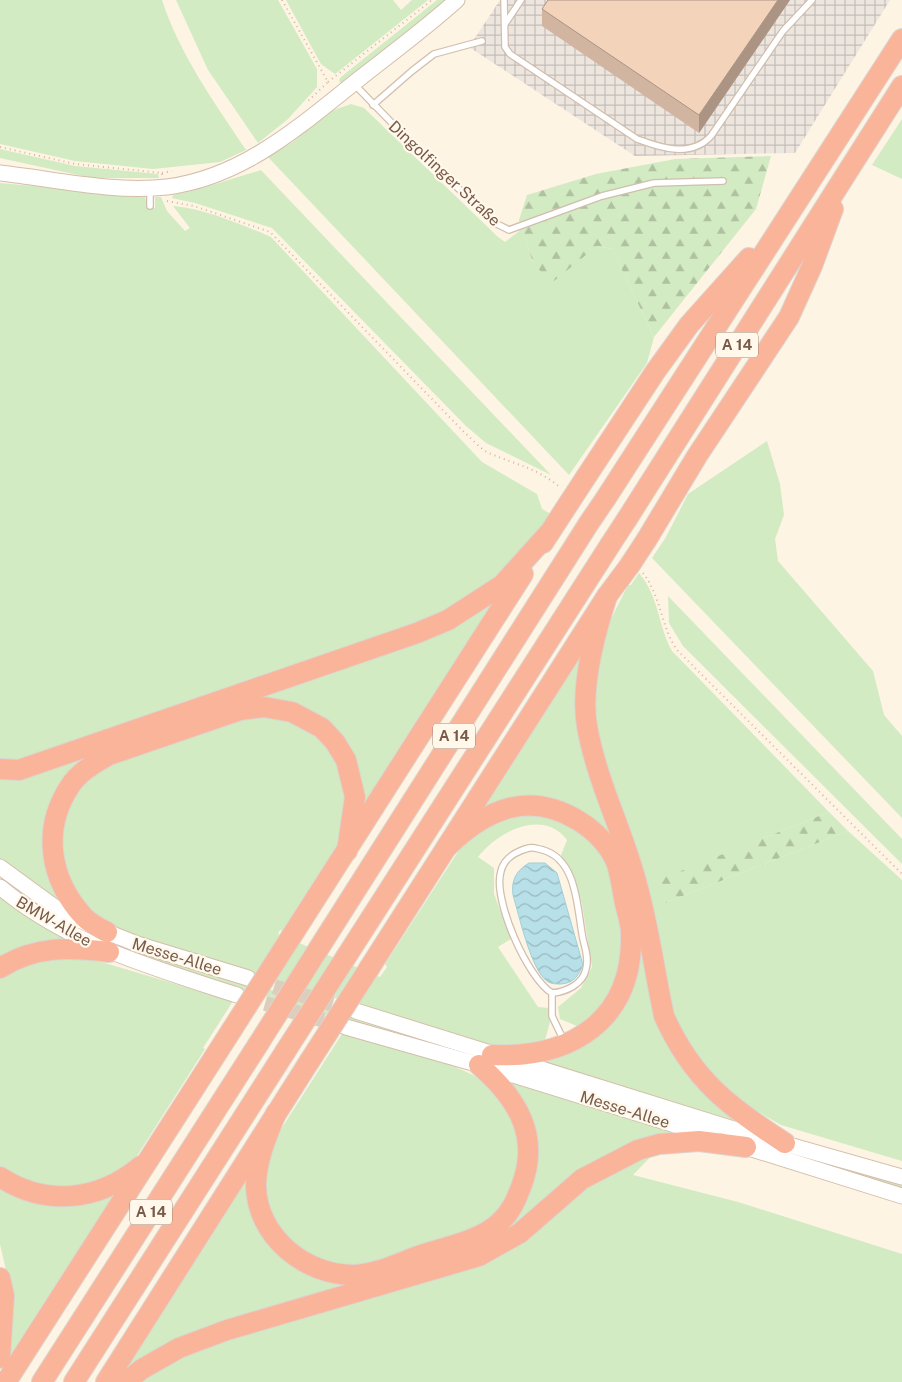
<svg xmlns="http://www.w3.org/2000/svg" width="902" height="1382" viewBox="0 0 902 1382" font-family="'Public Sans',sans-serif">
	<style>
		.industrial { fill: url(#industrial-grid) }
		.grass { fill: #d2ebc2 }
		.forest { fill: url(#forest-firs) }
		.water { fill: url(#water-waves); stroke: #9ecfda }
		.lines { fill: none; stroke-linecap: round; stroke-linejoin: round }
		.secondary-tunnel { stroke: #dccebd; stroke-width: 15; stroke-dasharray: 15 8; stroke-linecap: butt }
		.service-casing { stroke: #d1bead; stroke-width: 8 }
		.secondary-casing { stroke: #d4beaa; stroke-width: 17 }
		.motorway-casing { stroke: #dcd4d0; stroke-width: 22 }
		.path { stroke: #d9b69e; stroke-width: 2; stroke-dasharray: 1 4; stroke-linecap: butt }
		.service { stroke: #fff; stroke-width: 5.5 }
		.secondary { stroke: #fff; stroke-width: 15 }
		.motorway { stroke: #fab499; stroke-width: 20 }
		.motorway-bridge-casing { stroke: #dcd4d0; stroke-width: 22; stroke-linecap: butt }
		.motorway-bridge { stroke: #fab499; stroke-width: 20 }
		.wall { fill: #d2b5a1 }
		.shaded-wall { fill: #ab9483 }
		.building { fill: #f4d3bb; stroke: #ab9483 }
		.labels { text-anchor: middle; stroke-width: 4.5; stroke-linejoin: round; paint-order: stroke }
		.shield { fill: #fff8eb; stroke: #a0897a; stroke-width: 1 }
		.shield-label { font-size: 15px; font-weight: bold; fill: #775a49 }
		.street-label { font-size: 16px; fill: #775a49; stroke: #fff8eb }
	</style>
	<defs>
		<pattern id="industrial-grid" width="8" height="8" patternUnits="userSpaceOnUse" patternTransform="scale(1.25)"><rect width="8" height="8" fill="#ede6df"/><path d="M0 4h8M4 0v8" fill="none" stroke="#c5bdb7"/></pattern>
		<pattern id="forest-firs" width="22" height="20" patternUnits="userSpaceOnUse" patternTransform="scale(1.25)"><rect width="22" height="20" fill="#d2ebc2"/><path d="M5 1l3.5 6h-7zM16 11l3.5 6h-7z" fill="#afc1a0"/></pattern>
		<pattern id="water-waves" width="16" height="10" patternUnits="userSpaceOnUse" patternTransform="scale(1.25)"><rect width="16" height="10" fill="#b8e0e8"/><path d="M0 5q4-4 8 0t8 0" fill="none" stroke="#9ab9be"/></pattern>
	</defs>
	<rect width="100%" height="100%" fill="#fdf4e4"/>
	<!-- industrial -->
	<polygon class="industrial" points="500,0 890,0 795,153 635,156 469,47"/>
	<!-- grass -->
	<g class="grass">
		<path d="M0 0H162C180 55 214 102 246 150L220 162 153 169 75 161 0 144Z"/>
		<polygon points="176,0 278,0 317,69 317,87 288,119 258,143 208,70"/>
		<polygon points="286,0 393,0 401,10 412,0 428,0 335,74 321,64"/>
		<polygon points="437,0 446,0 341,84 339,80 341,77"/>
		<polygon points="351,104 364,108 498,237 505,242 522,229 534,266 597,246 612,249 654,337 647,363 569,475 268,157 293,142 331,111"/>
		<polygon points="902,119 902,179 872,165"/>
		<polygon points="0,149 75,166 158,174 159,178 92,178 0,158"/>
		<polygon points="261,170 276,186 551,475 486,443 466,426 272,228 195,203 172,198 173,195 196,190"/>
		<path d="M0 183 145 196 147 208H155V197H161L167 211 185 231 190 228 173 206C206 209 240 224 271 237L482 462 537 494 542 509 551 514 530 544 501 575 423 625 0 766Z"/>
		<polygon points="767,441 780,484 784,515 775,539 778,561 873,671 884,715 902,736 902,818 652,558 666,537 688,494"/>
		<path d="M639 573C659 596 658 626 672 651L829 812 659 880 665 903 848 831 902 880V1161L781 1125 738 1100 696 1056 671 1012 604 765 595 718 594 684 606 629 628 585H631Z"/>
		<polygon points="505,587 357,822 357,773 293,707 108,750 55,802 67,910 0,862 0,775 385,650"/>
		<polygon points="668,596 902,839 902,864 683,646 669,623"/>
		<polygon points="588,637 584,669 654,997 745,1126 529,1061 619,1006 627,884 575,812 477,816"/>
		<path d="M264 712 316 730 348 780 341 839 283 931 280 930 278 934 380 977 387 967 385 964 467 838 508 814 563 817 608 856 626 929 618 985 584 1029 560 1019 558 1007 581 988 592 967 582 904 574 878 561 855 567 840C543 808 497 832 478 857L494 868V894L511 939 498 947 538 1007 549 1008 550 1022 543 1047 495 1046 477 1041 131 936 98 920 62 875 63 809 93 770Z"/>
		<polygon points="0,897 23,913 70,939 0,961"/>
		<polygon points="127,946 873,1174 902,1184 902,1188 179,970 125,952"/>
		<polygon points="35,958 88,958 233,1001 203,1048 205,1049 135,1159 102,1183 47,1191 0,1168 0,975"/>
		<path d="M342 1034C387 1047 486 1064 510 1106 516 1116 521 1148 524 1161L493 1222 358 1268 308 1258 270 1217 263 1177 274 1140Z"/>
		<polygon points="508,1079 687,1133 672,1138 517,1229 114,1379 249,1169 251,1191 313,1274 456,1251 526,1195"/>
		<polygon points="656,1151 633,1175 738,1202 902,1254 902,1382 138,1382 180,1355 467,1267 584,1185"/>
		<polygon points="0,1184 113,1191 117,1195 1,1372 7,1350 11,1292 0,1244"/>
	</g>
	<!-- forest -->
	<g class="forest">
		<polygon points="771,156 756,209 654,337 612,249 597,246 554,281 534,266 519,220 527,195 596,174 675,159"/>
		<polygon points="829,812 848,831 665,903 658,880"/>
	</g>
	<!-- water -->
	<path class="water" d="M529 863H545L557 873 583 965C578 976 574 983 561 984 556 984 551 984 547 981 531 970 519 915 513 895 511 880 516 871 529 863Z"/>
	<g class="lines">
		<!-- secondary-tunnel -->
		<g class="secondary-tunnel">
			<polyline points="252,980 352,1010"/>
			<polyline points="243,997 343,1026"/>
		</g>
		<defs>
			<g id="service">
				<path d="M504 0 505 47 510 54 637 139C661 148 691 158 711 136L783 31 812 0"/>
				<polyline points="505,24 521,0"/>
				<polyline points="354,84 426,158 495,223 509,230 602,196 654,183 723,181"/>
				<polyline points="373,105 412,71 434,54 482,41"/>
				<polyline points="150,189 150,206"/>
				<path d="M552 993C566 992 583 984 586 969 589 958 585 948 583 939 577 910 578 860 543 850 538 849 534 847 529 848 517 851 504 858 501 871 492 899 528 979 552 993V1016L564 1041"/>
			</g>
			<g id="secondary">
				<path d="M0 173C54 179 112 193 167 187 244 177 301 125 359 79 392 53 426 28 457 0"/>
				<polyline points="0,867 63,913 107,932 137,944 248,978"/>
				<path d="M0 887C68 944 154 968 237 995"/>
				<polyline points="356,1011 743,1132 902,1177"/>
				<polyline points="346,1027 494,1069 714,1137"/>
				<polyline points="736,1144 902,1196"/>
			</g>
			<g id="motorway">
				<polyline points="586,477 655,372 689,325 749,258"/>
				<polyline points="606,498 902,39"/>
				<polyline points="627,519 902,86"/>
				<polyline points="647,539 697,456 789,317 812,266 833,209"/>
				<polyline points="543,543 569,503"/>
				<path d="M607 596C595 633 580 686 587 726 596 778 620 825 634 874 648 920 654 969 664 1016 692 1079 729 1107 785 1143"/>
				<polyline points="0,769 19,770 417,633 448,620 502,585 549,533"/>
				<path d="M447 847C486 809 529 790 579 821 594 830 609 845 616 862 621 875 622 890 625 903 627 913 631 923 631 933 634 1020 571 1059 492 1055"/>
				<path d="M107 932C99 928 90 923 84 917 50 880 41 830 70 786 79 772 95 763 109 755L240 710 264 707 292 712 322 728 335 742 346 760 355 797 347 851"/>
				<polyline points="291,937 523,574"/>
				<polyline points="319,948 589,523"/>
				<polyline points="346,957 610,545"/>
				<polyline points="370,967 607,596 630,565"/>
				<path d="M0 968C35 946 69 947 109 952"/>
				<path d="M276 1113C267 1136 256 1160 256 1186 257 1237 306 1276 355 1275 378 1274 403 1261 424 1254 449 1246 481 1240 500 1222 511 1212 516 1200 521 1187 541 1136 517 1098 479 1065"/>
				<path d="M0 1177C46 1207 99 1201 141 1166"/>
				<polyline points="0,1278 4,1296 0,1358"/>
				<polyline points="6,1382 231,1031"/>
				<polyline points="42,1382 259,1043"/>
				<polyline points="74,1382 285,1052"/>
				<polyline points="106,1382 309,1062"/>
				<polyline points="126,1382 142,1369 179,1348 227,1330 479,1256 520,1233 582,1179 638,1150 659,1144 699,1141 746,1147"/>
			</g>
		</defs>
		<!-- service casing -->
		<use href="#service" class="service-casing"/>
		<!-- secondary casing -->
		<use href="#secondary" class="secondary-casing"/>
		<!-- motorway casing -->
		<use href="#motorway" class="motorway-casing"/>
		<!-- path -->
		<g class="path">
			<polyline points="282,0 328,82 306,103"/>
			<polyline points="328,82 432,0"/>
			<polyline points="0,147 75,164 162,173 162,175"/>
			<polyline points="162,173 172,171"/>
			<path d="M167 201 194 206 270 232 464 432C472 439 481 450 491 454 520 466 535 467 561 488"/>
			<path d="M643 573C662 598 661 629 678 651L902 874"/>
		</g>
		<!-- service -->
		<use href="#service" class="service"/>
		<!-- secondary -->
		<use href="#secondary" class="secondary"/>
		<!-- motorway -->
		<use href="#motorway" class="motorway"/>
		<defs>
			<g id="motorway-bridge">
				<polyline points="569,503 586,477"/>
				<polyline points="589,523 606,498"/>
				<polyline points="610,545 627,519"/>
				<polyline points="630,565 647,539"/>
				<polyline points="231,1031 291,937"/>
				<polyline points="259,1043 319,948"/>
				<polyline points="285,1052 346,957"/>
				<polyline points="309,1062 370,967"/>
			</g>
		</defs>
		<!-- motorway-bridge casing -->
		<use href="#motorway-bridge" class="motorway-bridge-casing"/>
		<!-- motorway-bridge -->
		<use href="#motorway-bridge" class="motorway-bridge"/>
	</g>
	<!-- wall -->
	<polygon class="wall" points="790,0 699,133 542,26 542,9"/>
	<!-- shaded-wall -->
	<polygon class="shaded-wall" points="778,0 790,0 699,133 699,115"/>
	<!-- building -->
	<polygon class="building" points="548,0 778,0 699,115 542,9"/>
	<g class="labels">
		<!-- shield labels -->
		<g class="shield">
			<rect x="716" y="332.5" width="42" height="25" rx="4"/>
			<rect x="433" y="723.5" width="42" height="25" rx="4"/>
			<rect x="130" y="1199.5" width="42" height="25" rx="4"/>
		</g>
		<g class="shield-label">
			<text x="737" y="350">A 14</text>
			<text x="454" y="741">A 14</text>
			<text x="151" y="1217">A 14</text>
		</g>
		<!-- street labels -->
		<g class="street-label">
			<text transform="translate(445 173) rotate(43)" y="6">Dingolfinger Straße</text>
			<text transform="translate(54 921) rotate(30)" y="6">BMW-Allee</text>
			<text transform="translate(177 956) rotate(17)" y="6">Messe-Allee</text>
			<text transform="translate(625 1109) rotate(17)" y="6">Messe-Allee</text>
		</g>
	</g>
</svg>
